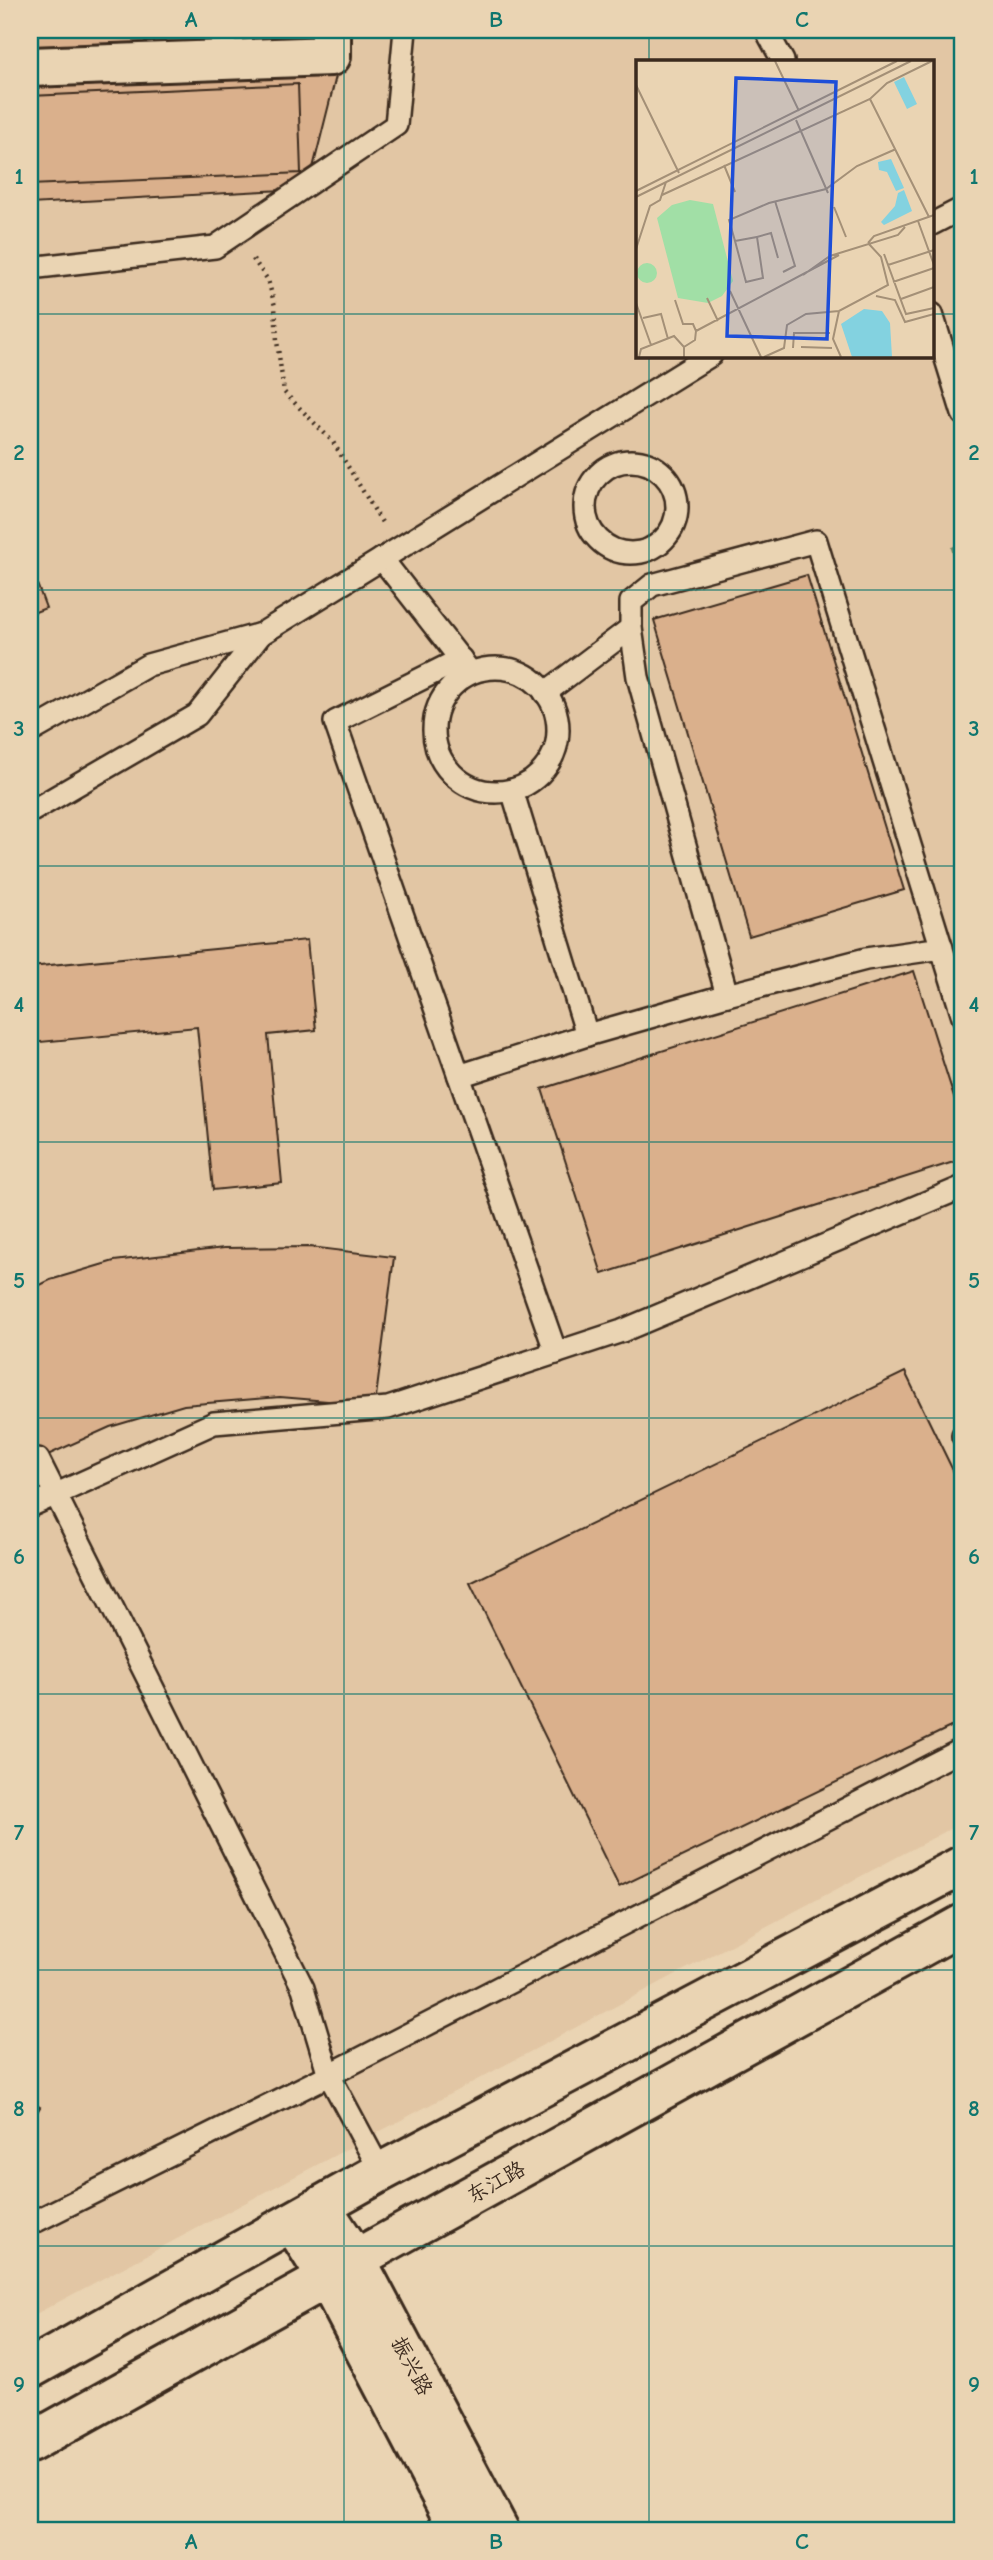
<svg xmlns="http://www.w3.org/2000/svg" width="993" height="2560" viewBox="0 0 993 2560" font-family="'Comic Neue','LXGW WenKai TC',sans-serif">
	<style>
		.built { fill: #e2c6a4; fill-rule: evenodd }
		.green { fill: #a1dfa6; stroke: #6e8462; stroke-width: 2 }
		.building { fill: #dab08c; stroke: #3b2a1e; stroke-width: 2 }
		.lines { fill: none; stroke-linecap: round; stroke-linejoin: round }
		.service-casing { stroke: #3b2a1e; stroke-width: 26 }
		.minor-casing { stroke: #3b2a1e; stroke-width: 44 }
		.tertiary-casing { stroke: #3b2a1e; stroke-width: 44 }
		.path { stroke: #3b2a1e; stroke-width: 4.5; stroke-dasharray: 2 5; stroke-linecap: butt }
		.service { stroke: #ead4b3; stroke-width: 21 }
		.minor { stroke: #ead4b3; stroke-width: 38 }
		.tertiary { stroke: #ead4b3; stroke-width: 38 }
		.grid { fill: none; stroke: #0f766e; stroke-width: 2; stroke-opacity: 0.55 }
		.labels { text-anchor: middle; stroke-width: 5; stroke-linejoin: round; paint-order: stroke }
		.street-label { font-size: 21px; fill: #3b2a1e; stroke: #ead4b3 }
		.inset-road { fill: none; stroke: #a49077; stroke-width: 2 }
		.view { fill: #1d4ed8; fill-opacity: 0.15; stroke: #1d4ed8; stroke-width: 3.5 }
		.inset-edge { fill: none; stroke: #3b2a1e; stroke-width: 3.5 }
		.neatline { fill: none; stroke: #0f766e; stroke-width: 2.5 }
		.grid-label { font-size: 23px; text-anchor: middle; font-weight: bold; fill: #0f766e }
	</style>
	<rect width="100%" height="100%" fill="#ead4b3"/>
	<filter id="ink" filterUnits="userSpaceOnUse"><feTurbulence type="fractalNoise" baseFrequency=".0143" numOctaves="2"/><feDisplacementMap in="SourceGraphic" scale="14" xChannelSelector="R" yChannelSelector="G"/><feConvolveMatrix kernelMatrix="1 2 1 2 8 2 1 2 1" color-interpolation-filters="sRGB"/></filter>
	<g filter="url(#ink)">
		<!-- built -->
		<path class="built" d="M30 30H963V1822L30 2317ZM638 61H932V355H638Z"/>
		<!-- green -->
		<polygon class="green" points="963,543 963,586 952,548"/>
		<!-- building -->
		<g class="building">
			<polygon points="30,30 351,30 337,72 312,172 283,190 30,204"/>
			<polygon points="298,84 301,173 30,185 30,96"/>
			<polygon points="30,565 46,608 30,614"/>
			<polygon points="807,575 904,890 749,936 654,620"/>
			<polygon points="307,940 316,1030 268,1035 282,1183 213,1190 197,1027 30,1043 30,967"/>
			<polygon points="914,971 963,1125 963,1159 602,1274 542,1089"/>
			<polygon points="310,1247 394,1257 375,1405 280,1397 184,1405 110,1427 30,1463 30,1290 50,1280 114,1261 224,1248"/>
			<polygon points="905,1372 963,1491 963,1721 619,1887 470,1583"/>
			<polygon points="30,2101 40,2107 30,2124"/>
		</g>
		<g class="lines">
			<defs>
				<g id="service">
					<polyline points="766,30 783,61"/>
					<polyline points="932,224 963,208"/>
					<polyline points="30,268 215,247 396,125 405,30"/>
					<polyline points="932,314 963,414"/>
					<circle cx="631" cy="507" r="46"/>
					<polyline points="382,559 468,669"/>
					<polyline points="461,659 335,722 556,1353"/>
					<circle cx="496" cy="730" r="62"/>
					<polyline points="545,693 631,628"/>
					<polyline points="30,732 148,665 261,634 711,355"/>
					<polyline points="512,790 587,1035 727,995"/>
					<polyline points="30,812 197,715 261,634"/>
					<polyline points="942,948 866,959 727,995 638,677 631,628 631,602 652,585 816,541 963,1017"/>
					<polyline points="459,1076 587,1035"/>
					<polyline points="963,1435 963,1436"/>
					<polyline points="38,1459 303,1988 329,2075 381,2172"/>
					<polyline points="30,1506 214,1423 388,1408 622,1331 963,1187"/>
					<polyline points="30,2224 329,2075 963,1749"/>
				</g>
				<polyline id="minor" points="30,67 331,56 331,30"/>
				<g id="tertiary">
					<polyline points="321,2206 356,2259 499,2530"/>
					<polyline points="292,2222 327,2278 459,2530"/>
					<polyline points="30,2369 381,2172 963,1865"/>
					<polyline points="30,2443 327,2278 356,2259 963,1924"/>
				</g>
			</defs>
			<!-- service casing -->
			<use href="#service" class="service-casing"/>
			<!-- minor casing -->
			<use href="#minor" class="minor-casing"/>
			<!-- tertiary casing -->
			<use href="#tertiary" class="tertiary-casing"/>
			<!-- path -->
			<polyline class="path" points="253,259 268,280 275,306 277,341 284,392 333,442 383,524"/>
			<!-- service -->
			<use href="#service" class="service"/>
			<!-- minor -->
			<use href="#minor" class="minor"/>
			<!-- tertiary -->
			<use href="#tertiary" class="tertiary"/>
		</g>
	</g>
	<!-- grid -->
	<path class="grid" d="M344 30V2530M649 30V61M30 314H638M932 314H963M649 355V2530M30 590H963M30 866H963M30 1142H963M30 1418H963M30 1694H963M30 1970H963M30 2246H963"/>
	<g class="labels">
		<!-- street labels -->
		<g class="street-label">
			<text transform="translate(496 2182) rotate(-29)" y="7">东江路</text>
			<text transform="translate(412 2366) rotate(62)" y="7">振兴路</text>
		</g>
	</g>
	<!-- overview -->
	<g transform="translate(636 60)">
		<rect width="298" height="298" fill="#ead4b3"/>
		<path d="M54 140 77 144 97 221 86 236 72 243 42 238 21 158 36 145ZM1 213a10 10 0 1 1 20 0a10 10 0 1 1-20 0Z" fill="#a1dfa6"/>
		<path d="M268 17 281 44 271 49 258 22ZM255 99 268 128 260 131 251 112 243 110 242 102ZM268 130 276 151 248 165 245 162 259 146 262 133ZM228 249 246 251 254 263 256 297H216L205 264Z" fill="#83d2e0"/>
		<path class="inset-road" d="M139 1 163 51M0 25 43 113M234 39 293 157M160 60 192 133M88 105 99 132M0 131 261 1M26 135 234 39 251 23 296 1M0 137 275 1M139 141 159 206 147 212M198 147 210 177M282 161 298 205M121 177 135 173 142 198M99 181 121 177 127 218 110 222 99 181 93 160 133 143 190 129 221 106 260 89M232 183 238 176 298 155M0 189 14 146 24 140 30 122M248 194 270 254 298 248M252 205 298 190M167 215 194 196 262 175 269 167M257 222 298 208M94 231 125 297M240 236 259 240 269 262 298 254M71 238 82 261M265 239 298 227M39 240 47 264H57L60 271M0 243 15 285M203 251 197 279 205 297M7 258 25 254 32 279M165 287 196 288M157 288 158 273H194M3 297 5 289 38 276 48 287M48 297V287L59 280 60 271 203 195M128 297 148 288 151 265 170 254 203 251 252 225 245 197 232 183"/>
		<path class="view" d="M100 18 200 22 191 279 91 276Z"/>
		<rect width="298" height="298" class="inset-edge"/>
	</g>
	<!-- margin -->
	<rect width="993" height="2560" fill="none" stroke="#ead4b3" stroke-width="77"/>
	<rect x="38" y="38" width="916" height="2484" class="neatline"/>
	<g class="grid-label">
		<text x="191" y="27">A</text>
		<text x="496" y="27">B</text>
		<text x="802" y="27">C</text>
		<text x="19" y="184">1</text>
		<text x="974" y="184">1</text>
		<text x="19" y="460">2</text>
		<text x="974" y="460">2</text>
		<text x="19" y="736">3</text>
		<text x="974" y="736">3</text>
		<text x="19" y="1012">4</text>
		<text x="974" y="1012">4</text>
		<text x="19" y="1288">5</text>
		<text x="974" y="1288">5</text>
		<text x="19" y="1564">6</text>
		<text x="974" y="1564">6</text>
		<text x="19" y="1840">7</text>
		<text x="974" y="1840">7</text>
		<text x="19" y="2116">8</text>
		<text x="974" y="2116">8</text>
		<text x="19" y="2392">9</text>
		<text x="974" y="2392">9</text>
		<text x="191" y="2549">A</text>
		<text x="496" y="2549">B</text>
		<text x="802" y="2549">C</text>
	</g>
</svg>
